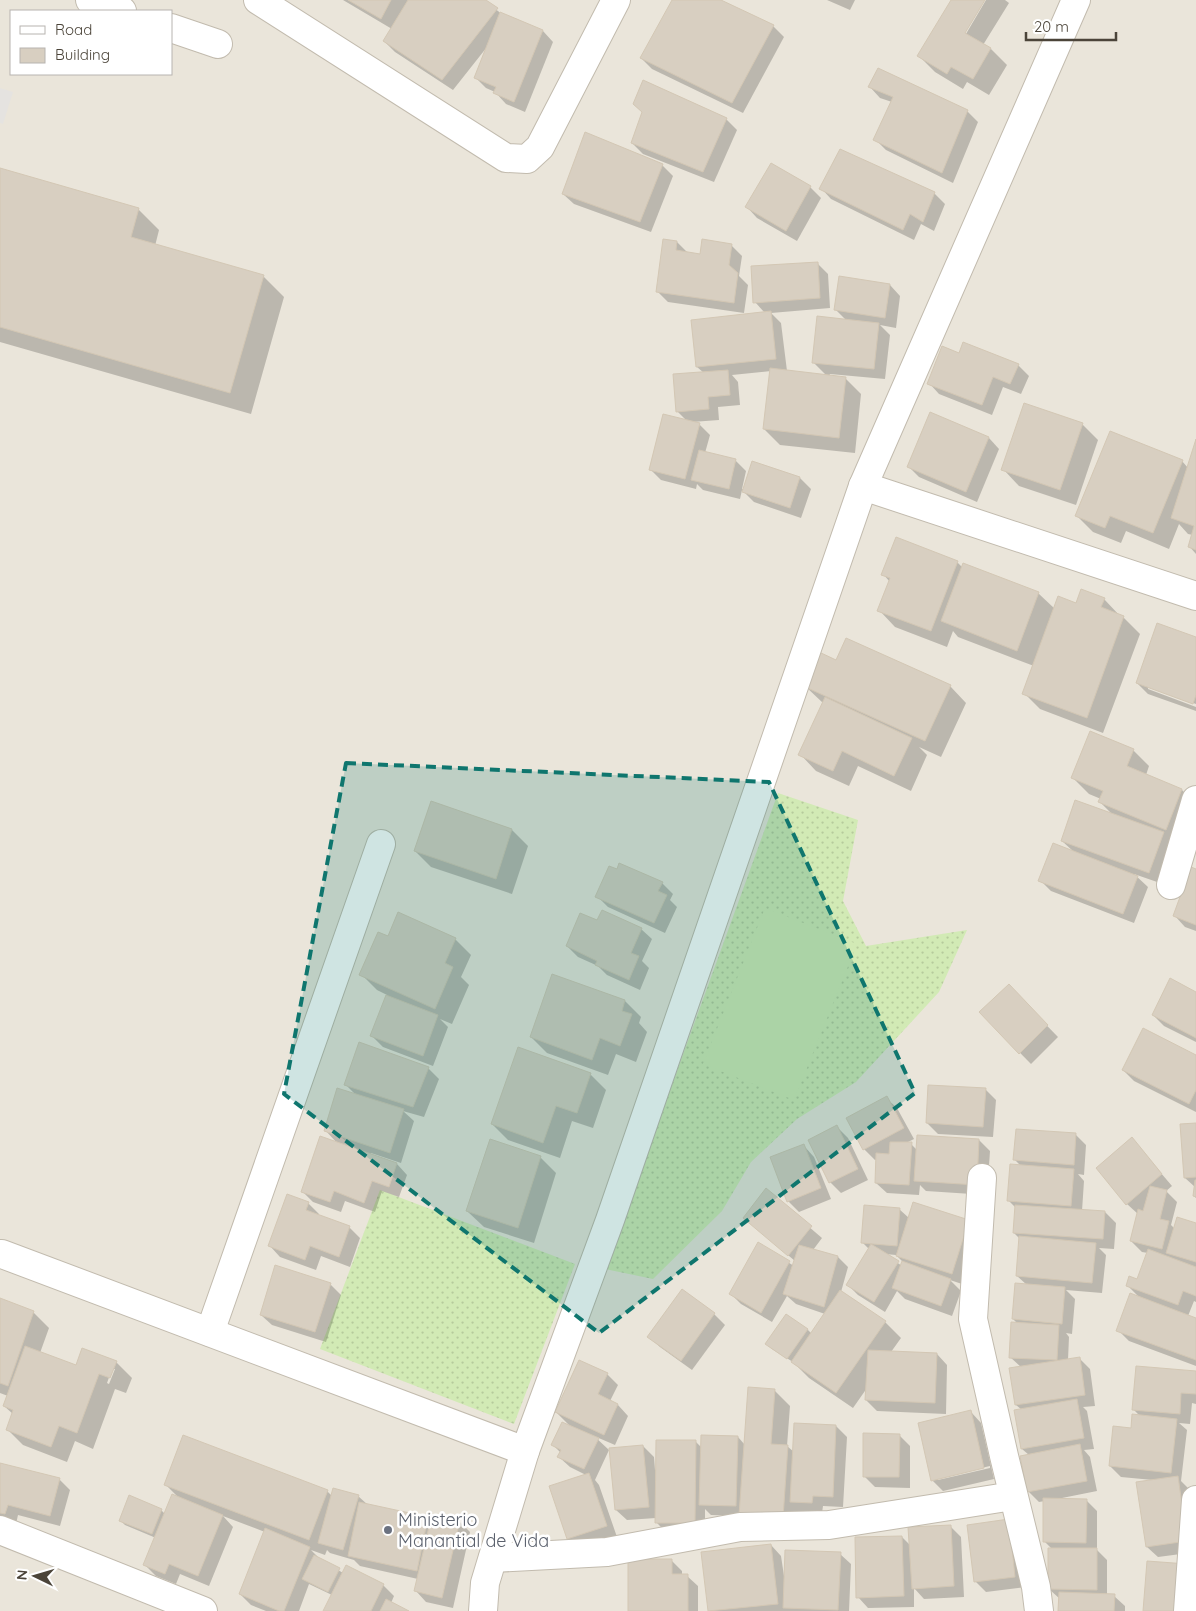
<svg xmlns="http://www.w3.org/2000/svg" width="1196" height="1611" viewBox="0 0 1196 1611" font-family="Quicksand,sans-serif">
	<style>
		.residential { fill: #eae5da; fill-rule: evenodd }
		.grass { fill: url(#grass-dots) }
		.pitch { fill: #d2eab5 }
		.parking { fill: #e5e3e0 }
		.shadow { fill: #0003; fill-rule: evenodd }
		.building { fill: #d8cfc1; stroke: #d3c7b4 }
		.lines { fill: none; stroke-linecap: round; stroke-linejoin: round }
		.minor-casing { stroke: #c2bbae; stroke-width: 30 }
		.minor { stroke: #fff; stroke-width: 28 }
		.marked { fill: #0f766e; fill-opacity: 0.2; stroke: #0f766e; stroke-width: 4; stroke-dasharray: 10 6; stroke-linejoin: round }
		.worship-dot { fill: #6b7280; stroke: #fff; stroke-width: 2 }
		.labels { text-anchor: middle; stroke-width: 5; stroke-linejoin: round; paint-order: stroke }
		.worship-label { font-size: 18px; fill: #5b616d; stroke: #fff; text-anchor: start }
	</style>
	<defs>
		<pattern id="grass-dots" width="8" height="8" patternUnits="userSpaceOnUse" patternTransform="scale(1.25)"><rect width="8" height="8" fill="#d2eab5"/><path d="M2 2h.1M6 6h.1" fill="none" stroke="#b6ca9c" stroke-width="1.8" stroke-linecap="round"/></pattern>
	</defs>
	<rect width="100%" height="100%" fill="#f6f3ec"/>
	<!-- residential -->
	<path class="residential" d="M0 0H1196V1611H0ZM11 11H171V74H11Z"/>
	<!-- grass -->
	<g class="grass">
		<polygon points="778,793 858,820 843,901 866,946 967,930 939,992 856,1082 797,1119 751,1162 722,1211 653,1279 605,1269"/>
		<polygon points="380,1190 575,1264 514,1424 320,1349"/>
	</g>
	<!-- pitch -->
	<polygon class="pitch" points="765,908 857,944 794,1100 703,1064"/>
	<!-- parking -->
	<polygon class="parking" points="0,88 13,92 3,124 0,123"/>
	<!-- shadow -->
	<g class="shadow">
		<polygon points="343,0 484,0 503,15 543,31 553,42 525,112 506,104 495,92 486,88 475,77 487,47 453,90 395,52 384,41 392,29"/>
		<polygon points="673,0 718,0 773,26 784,37 743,113 652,69 641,58"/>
		<polygon points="827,0 855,0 850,10"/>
		<polygon points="952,0 983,0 961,37 963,39 986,0 1005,0 1009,3 983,45 991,49 1007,65 989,95 967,82 963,89 935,72 919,56"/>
		<polygon points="878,70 968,112 978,122 953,183 886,150 875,139 892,102 880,98 870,87"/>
		<polygon points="726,119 737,130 714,182 643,154 632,143"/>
		<polygon points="662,165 673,176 651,232 574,204 563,194"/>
		<polygon points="0,169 138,209 159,230 155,246 263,276 284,297 251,414 0,342"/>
		<polygon points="810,187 821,198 797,241 757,218 747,207"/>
		<polygon points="821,188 934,193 945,204 934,231 921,224 914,240 831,199"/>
		<polygon points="677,242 688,253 701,255 731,245 742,256 739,276 748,285 744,313 668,302 657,291"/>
		<polygon points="817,263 828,274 830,308 771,313 781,323 787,371 827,376 813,362 847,321 835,309 890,285 900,296 896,328 880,325 890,335 885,379 830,374 829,376 845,378 861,394 855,453 780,445 764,429 771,371 732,375 738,382 740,405 718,407 719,420 692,422 699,424 710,435 705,453 735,460 746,471 742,489 744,489 753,463 800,478 811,489 801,518 754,502 742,490 740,499 703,490 697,484 696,489 661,480 650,469 687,421 677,411 704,373 697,367 765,313 755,302"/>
		<polygon points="959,355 1018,365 1029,376 1021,394 1003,387 992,415 939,394 929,383"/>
		<polygon points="930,414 989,438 999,449 977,502 919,477 908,466"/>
		<polygon points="1082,424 1098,440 1076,505 1019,486 1003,469"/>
		<polygon points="1196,443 1196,554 1189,546 1193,535 1188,534 1179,524 1169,549 1126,531 1121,543 1093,532 1077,516 1182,461 1188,468"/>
		<polygon points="957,562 963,568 1038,593 1055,609 1104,599 1120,616 1124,618 1140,634 1103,733 1040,709 1024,693 1034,666 958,637 953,631 947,647 895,627 879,610 890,582 883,574"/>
		<polygon points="1196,639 1196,704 1148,686 1148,689 1196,707 1196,711 1148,694 1137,683"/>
		<polygon points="837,662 950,686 966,703 941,757 919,747 927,755 911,791 858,766 849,786 816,771 800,754 823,703 805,686"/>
		<polygon points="1133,750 1149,766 1146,775 1182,790 1196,804 1182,845 1170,840 1174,844 1160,883 1134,874 1148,887 1134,923 1051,891 1040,880 1074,852 1062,841 1113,815 1100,802 1101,799 1089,794 1073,778"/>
		<polygon points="431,802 512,830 528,846 512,894 431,867 415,851"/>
		<polygon points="1196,870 1196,931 1185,927 1175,916"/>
		<polygon points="662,883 673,894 670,900 677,907 665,933 608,907 597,896"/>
		<polygon points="641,929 652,939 642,961 649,968 640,990 607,975 598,966 578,957 567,946"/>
		<polygon points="388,938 455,939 471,955 461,977 469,985 452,1024 440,1019 448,1027 433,1066 383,1047 372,1036 387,995 377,990 361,974"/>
		<polygon points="1196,993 1196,1042 1164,1026 1153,1015"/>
		<polygon points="1019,997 1058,1037 1031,1064 981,1013"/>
		<polygon points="625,1001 641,1017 639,1023 647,1032 636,1062 616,1054 608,1075 547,1053 531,1037"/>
		<polygon points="1196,1056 1196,1112 1134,1081 1123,1070"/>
		<polygon points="428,1068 439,1079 424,1117 403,1111 414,1121 401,1163 371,1153 370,1155 397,1164 407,1175 399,1197 382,1191 375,1212 345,1201 341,1212 313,1202 302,1191 338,1144 325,1130 356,1095 346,1085"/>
		<polygon points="590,1074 606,1090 593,1128 572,1121 560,1158 508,1140 492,1124"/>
		<polygon points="985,1089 996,1100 993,1137 938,1134 927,1123"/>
		<polygon points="886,1098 897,1108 914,1139 906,1143 911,1144 917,1150 979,1140 990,1151 987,1195 926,1191 920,1185 919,1195 887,1193 876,1183 877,1159 875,1160 864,1149 848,1118"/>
		<polygon points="1196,1124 1196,1198 1194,1196 1195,1187 1185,1178"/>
		<polygon points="837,1127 848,1138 868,1180 841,1193 830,1182"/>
		<polygon points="1075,1134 1086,1145 1084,1175 1078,1174 1084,1181 1082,1211 1105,1212 1116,1223 1114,1249 1099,1248 1106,1255 1102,1293 1066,1290 1075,1299 1072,1334 1066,1333 1069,1337 1068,1360 1080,1359 1090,1369 1095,1406 1083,1407 1087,1411 1094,1449 1084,1450 1090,1457 1097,1491 1057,1499 1087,1501 1097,1511 1097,1550 1107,1560 1107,1595 1114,1596 1125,1606 1125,1611 1059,1611 1060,1599 1049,1589 1052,1549 1044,1541 1045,1501 1039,1502 1028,1491 1029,1455 1022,1449 1022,1410 1016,1405 1021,1367 1010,1357 1018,1324 1013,1319 1027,1285 1017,1276 1020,1239 1014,1233 1016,1208 1009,1201 1021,1166 1015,1160"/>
		<polygon points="1132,1139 1172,1186 1166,1191 1177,1202 1171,1225 1175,1229 1196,1224 1196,1302 1194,1301 1188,1316 1196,1319 1196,1366 1129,1341 1118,1330 1141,1299 1127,1285 1138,1280 1148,1253 1142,1252 1131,1241 1138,1214 1127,1204"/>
		<polygon points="804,1146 814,1157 831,1199 799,1212 788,1201"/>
		<polygon points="540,1157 556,1173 534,1243 484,1227 467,1211"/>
		<polygon points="766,1190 822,1238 813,1250 838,1257 848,1267 841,1292 885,1322 901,1338 891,1352 937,1354 947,1365 946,1414 877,1411 866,1400 867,1388 853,1408 809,1378 793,1362 772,1349 767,1344 807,1329 812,1334 825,1314 796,1304 787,1296 772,1322 741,1304 730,1293 759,1244 794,1266 795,1261 744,1218"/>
		<polygon points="308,1203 319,1214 318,1216 349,1227 360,1238 350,1267 321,1256 316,1270 280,1257 270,1246"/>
		<path d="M899 1209 909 1218 968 1221 962 1284 950 1280 961 1291 952 1316 905 1299 897 1291 885 1312 858 1295 847 1284 869 1249 863 1243ZM885 1254 896 1255 903 1262 902 1266Z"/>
		<polygon points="330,1284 341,1295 326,1342 272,1325 261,1315"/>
		<path d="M0 1300 33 1312 49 1328 40 1353 77 1367 116 1362 132 1378 126 1393 115 1389 93 1449 75 1441 67 1462 23 1445 7 1429 13 1414 4 1406 8 1396 0 1393ZM112 1369H115L109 1384 107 1383Z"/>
		<polygon points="714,1314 725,1325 692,1370 660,1347 649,1337"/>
		<polygon points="1196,1372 1196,1404 1192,1403 1190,1424 1179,1423 1187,1430 1181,1481 1188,1488 1196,1542 1196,1552 1158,1557 1147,1547 1153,1480 1121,1477 1110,1466 1140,1416 1133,1409"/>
		<polygon points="607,1374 618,1385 610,1401 618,1405 628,1416 615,1445 594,1436 609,1450 595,1480 599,1485 617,1537 579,1549 568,1539 586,1475 570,1467 559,1457 561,1453 553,1445 571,1427 556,1412"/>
		<polygon points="774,1390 790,1406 787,1446 794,1452 836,1426 847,1437 843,1507 823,1506 822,1513 802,1512 801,1511 799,1534 742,1516 711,1515 705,1509 705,1533 667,1533 656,1522 656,1518 627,1520 616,1510 643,1446 654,1457 655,1470 695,1441 702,1448 738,1437 745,1445"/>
		<path d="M971 1412 981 1423 994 1479 943 1491 932 1480ZM990 1466V1468L938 1480V1478Z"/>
		<polygon points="899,1435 910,1446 910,1488 875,1487 865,1477"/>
		<polygon points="0,1464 59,1479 70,1490 60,1526 18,1515 16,1524 0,1520"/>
		<polygon points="165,1484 327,1491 332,1496 358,1496 368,1505 428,1518 431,1522 459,1521 470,1532 453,1608 426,1602 416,1591 418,1579 360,1566 354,1560 330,1553 327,1550 325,1555 311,1550 320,1559 343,1573 383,1585 394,1596 391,1603 406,1611 324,1611 332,1595 309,1584 299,1611 266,1611 251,1605 240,1594 265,1532 223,1516 233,1527 209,1586 180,1574 176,1584 156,1576 145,1565 156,1538 125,1525 120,1520 161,1510 165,1514 179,1498"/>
		<polygon points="1008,1521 1026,1587 986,1592 975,1581"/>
		<polygon points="950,1526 961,1537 964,1597 924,1599 914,1588 914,1607 868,1608 858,1597 902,1537 911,1546"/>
		<polygon points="771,1545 781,1556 784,1576 840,1554 851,1564 849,1611 709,1611"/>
		<polygon points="671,1560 682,1571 682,1576 687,1576 698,1586 698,1611 630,1611"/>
	</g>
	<!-- building -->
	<g class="building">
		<polygon points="348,0 391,0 381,19"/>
		<polygon points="408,0 486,0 498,8 442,80 383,41"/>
		<polygon points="672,0 721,0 774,25 732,103 640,58"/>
		<polygon points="951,0 985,0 965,33 991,48 973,79 951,67 947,74 917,56"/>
		<polygon points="500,12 543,30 514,102 493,93 496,87 474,78"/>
		<polygon points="878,68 968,110 942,173 873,140 893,97 868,87"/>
		<polygon points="643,80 727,118 703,172 631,143 642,112 633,104"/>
		<polygon points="585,132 663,164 640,222 562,194"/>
		<polygon points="840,149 935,192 923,222 910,214 903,230 819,189"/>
		<polygon points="771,163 811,186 786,231 745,207"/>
		<polygon points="0,168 139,208 131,237 264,275 230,393 0,327"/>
		<polygon points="663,239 677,241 676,250 700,254 702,239 732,244 729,265 738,273 734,303 656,292"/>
		<polygon points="818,262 820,298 753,303 751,266"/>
		<polygon points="839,276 890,284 885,318 834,310"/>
		<polygon points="771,311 776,359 696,367 691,320"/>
		<polygon points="817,316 879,323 874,369 812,363"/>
		<polygon points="963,342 1019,364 1010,384 993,377 982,405 927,384 942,346 959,353"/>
		<polygon points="770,368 846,377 839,438 763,429"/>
		<polygon points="728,370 730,395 708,397 709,409 676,412 673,374"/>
		<polygon points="1024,403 1083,423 1060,490 1001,470"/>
		<polygon points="930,412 989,437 966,492 907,467"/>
		<polygon points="663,414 700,423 685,479 649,470"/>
		<polygon points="1110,431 1183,460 1153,533 1110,516 1105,528 1075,516"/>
		<polygon points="1196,439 1196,550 1188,547 1194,526 1171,518"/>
		<polygon points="699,450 736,459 729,489 691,480"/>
		<polygon points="752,461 800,477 790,508 742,492"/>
		<polygon points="896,537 958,561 931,631 877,611 890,578 881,575"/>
		<polygon points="963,563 1039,592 1017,651 941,621"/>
		<polygon points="1081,589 1105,598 1101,607 1124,616 1087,718 1022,694 1058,596 1076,603"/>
		<polygon points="1157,623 1196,637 1196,695 1193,704 1136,683"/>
		<polygon points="846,638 951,685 925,741 803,686 819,652 836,660"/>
		<polygon points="825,697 912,738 894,776 842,751 833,771 798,755"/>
		<polygon points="1090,731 1134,749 1127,766 1182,789 1166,830 1098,802 1103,791 1071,778"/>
		<polygon points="1075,800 1164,832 1149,873 1061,841"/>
		<polygon points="431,801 512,829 496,879 414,851"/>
		<polygon points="1053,843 1138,876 1123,914 1038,881"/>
		<polygon points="619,863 663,882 658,891 667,895 654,923 595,897 609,866 617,869"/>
		<polygon points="1191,867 1196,869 1196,925 1173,916"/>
		<polygon points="602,910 642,928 631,953 639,956 629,980 595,965 597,961 566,946 580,913 597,920"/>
		<polygon points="398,912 456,938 445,963 453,967 435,1009 359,975 378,932 388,936"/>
		<polygon points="552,974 625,1000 622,1011 632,1014 620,1046 600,1038 592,1060 530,1037"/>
		<polygon points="1170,978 1196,992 1196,1038 1152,1015"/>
		<polygon points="1009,984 1048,1025 1019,1054 979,1012"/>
		<polygon points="386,995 438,1015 423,1056 370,1036"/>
		<polygon points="1143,1028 1196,1055 1196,1090 1189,1104 1122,1070"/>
		<polygon points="359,1042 429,1067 413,1107 344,1085"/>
		<polygon points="518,1047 591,1073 577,1113 556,1106 543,1143 491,1124"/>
		<polygon points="928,1085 986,1088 983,1127 926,1123"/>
		<polygon points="337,1088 404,1109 390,1153 324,1131"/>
		<polygon points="887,1096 904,1128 863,1150 846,1118"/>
		<polygon points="1196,1123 1196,1177 1184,1178 1180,1124"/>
		<polygon points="837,1125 858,1169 829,1183 808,1140"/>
		<polygon points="1016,1129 1076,1133 1074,1165 1013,1160"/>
		<polygon points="917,1135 979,1139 977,1185 914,1181"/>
		<polygon points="320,1136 397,1163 389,1187 372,1181 364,1203 334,1191 330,1202 301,1192"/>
		<polygon points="1132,1137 1162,1174 1126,1205 1096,1168"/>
		<polygon points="490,1139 541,1156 518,1228 466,1211"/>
		<polygon points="890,1142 912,1142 909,1185 875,1183 876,1153 889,1154"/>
		<polygon points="804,1144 821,1188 787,1202 770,1157"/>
		<polygon points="1010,1164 1074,1169 1071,1206 1007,1201"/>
		<polygon points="1195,1180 1196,1180 1196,1197 1193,1196"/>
		<polygon points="1150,1186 1167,1190 1160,1219 1169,1221 1162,1249 1130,1241 1138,1209 1143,1211"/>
		<polygon points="766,1188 812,1226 788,1256 743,1218"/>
		<polygon points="287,1194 309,1202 306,1210 350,1226 339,1257 310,1246 305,1260 268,1246"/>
		<polygon points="913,1202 969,1220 952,1274 896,1256"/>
		<polygon points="864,1205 900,1208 897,1246 861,1243"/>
		<polygon points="1015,1205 1105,1211 1103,1239 1013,1233"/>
		<polygon points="1177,1217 1196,1223 1196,1262 1166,1253"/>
		<polygon points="1019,1236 1096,1243 1092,1283 1016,1276"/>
		<polygon points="758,1242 790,1261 761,1313 729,1294"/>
		<polygon points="871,1244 899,1261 874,1302 846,1285"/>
		<polygon points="799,1245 838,1256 824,1307 783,1294"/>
		<polygon points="1148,1249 1196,1267 1196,1296 1183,1291 1178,1305 1126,1286 1129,1276 1137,1279"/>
		<polygon points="902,1261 951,1279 941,1306 892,1288"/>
		<polygon points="275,1265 331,1283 315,1332 260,1315"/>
		<polygon points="1015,1283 1065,1287 1062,1324 1012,1319"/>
		<polygon points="682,1289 715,1313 681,1361 647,1337"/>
		<polygon points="840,1290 886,1321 836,1393 791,1362"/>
		<polygon points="1130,1293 1196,1318 1196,1360 1116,1331"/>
		<polygon points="0,1298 34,1311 8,1386 0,1383"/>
		<polygon points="786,1314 808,1329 787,1359 765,1344"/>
		<polygon points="1011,1322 1059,1325 1057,1360 1009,1358"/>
		<polygon points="25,1346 76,1365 82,1348 117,1361 110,1378 99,1374 77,1433 59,1426 51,1447 6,1430 13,1410 3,1406"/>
		<polygon points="868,1350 937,1353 935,1403 865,1400"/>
		<polygon points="1080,1357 1085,1395 1015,1405 1009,1368"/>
		<polygon points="579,1360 608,1373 598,1394 618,1404 604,1435 555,1412"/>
		<polygon points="1136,1366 1196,1371 1196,1394 1181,1393 1180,1414 1132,1410"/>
		<polygon points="748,1387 775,1389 771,1444 788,1445 783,1518 739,1515"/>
		<polygon points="1077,1399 1084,1438 1021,1449 1014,1410"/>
		<polygon points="971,1410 984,1468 931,1481 918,1423"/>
		<polygon points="1132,1414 1177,1419 1171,1473 1109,1466 1113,1426 1131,1428"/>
		<polygon points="562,1422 599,1438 584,1469 557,1457 561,1450 551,1445"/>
		<polygon points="794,1423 836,1425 833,1497 813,1496 812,1503 790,1502"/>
		<polygon points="863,1433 900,1434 899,1477 863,1477"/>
		<polygon points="183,1435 328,1490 309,1540 164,1485"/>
		<polygon points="701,1435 738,1436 736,1506 699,1505"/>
		<polygon points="656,1440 696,1440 695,1523 655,1523"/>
		<polygon points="1080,1444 1087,1481 1027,1492 1020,1456"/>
		<polygon points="643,1445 649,1507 615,1510 609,1448"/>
		<polygon points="0,1463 60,1478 50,1516 8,1505 5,1514 0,1513"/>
		<polygon points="589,1473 607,1526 567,1539 549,1486"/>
		<polygon points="1178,1476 1187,1541 1146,1547 1136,1482"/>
		<polygon points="333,1488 359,1495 343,1550 318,1543"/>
		<polygon points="172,1494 223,1515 198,1576 169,1564 165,1574 143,1565"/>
		<polygon points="129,1495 162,1509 152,1534 119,1521"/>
		<polygon points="1043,1498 1087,1499 1086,1543 1043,1542"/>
		<polygon points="359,1502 428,1517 417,1571 348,1556"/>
		<polygon points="432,1514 460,1520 442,1598 414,1591"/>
		<polygon points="1009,1519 1015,1577 974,1582 967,1525"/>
		<polygon points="951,1525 954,1586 912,1589 908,1527"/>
		<polygon points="265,1528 310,1547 284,1611 279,1611 239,1594"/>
		<polygon points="902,1536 904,1596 856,1598 855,1537"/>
		<polygon points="771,1544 778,1604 708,1611 701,1552"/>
		<polygon points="1048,1548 1097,1548 1097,1590 1048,1589"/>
		<polygon points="785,1550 841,1552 838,1610 783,1608"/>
		<polygon points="314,1555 340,1568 328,1592 302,1579"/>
		<polygon points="628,1559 672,1559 672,1574 688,1574 688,1611 628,1611"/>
		<polygon points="1147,1561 1187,1564 1183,1611 1143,1611"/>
		<polygon points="346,1565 384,1584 371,1611 323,1611"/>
		<polygon points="1059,1592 1115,1594 1114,1611 1058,1611"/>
		<polygon points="386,1599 409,1611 380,1611"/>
	</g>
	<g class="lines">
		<defs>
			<g id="minor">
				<polyline points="90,0 122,11"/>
				<polyline points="258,0 506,158 527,159 540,147 616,0"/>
				<polyline points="171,28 218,44"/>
				<polyline points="863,486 1196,596"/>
				<polyline points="1171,885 1196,800"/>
				<polyline points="982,1178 973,1319 1004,1456 1036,1587 1039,1611"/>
				<polyline points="2,1254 525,1451"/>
				<polyline points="210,1332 381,844"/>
				<polyline points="0,1530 203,1611"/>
				<polyline points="493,1558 607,1552 740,1527 829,1525 1013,1496"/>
				<polyline points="483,1611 485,1583 525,1451 610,1220 863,486 1076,0"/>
				<polyline points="1188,1611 1196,1500"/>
			</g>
		</defs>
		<!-- minor casing -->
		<use href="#minor" class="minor-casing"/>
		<!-- minor -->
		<use href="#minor" class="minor"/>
	</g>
	<!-- marked area -->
	<path class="marked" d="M346 763 769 782 915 1093 599 1333 284 1094Z"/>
	<!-- markers -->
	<circle class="worship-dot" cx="388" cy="1530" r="5"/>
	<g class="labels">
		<!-- worship labels -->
		<g class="worship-label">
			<text x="398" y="1526">Ministerio<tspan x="398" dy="21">Manantial de Vida</tspan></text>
		</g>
	</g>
	<!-- legend -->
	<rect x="10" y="10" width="162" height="65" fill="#ffffff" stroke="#b7b4b0"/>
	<rect x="20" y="26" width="25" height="8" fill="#ffffff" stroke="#b7b4b0"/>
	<text x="55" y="35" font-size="15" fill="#4b4439">Road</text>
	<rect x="20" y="48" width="25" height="15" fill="#d8cfc1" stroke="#b7b4b0"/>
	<text x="55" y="60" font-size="15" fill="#4b4439">Building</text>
	<!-- north arrow -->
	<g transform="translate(35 1576) rotate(275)" stroke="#ffffff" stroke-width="4" paint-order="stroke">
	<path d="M0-4L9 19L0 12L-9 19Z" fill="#4b4439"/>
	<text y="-8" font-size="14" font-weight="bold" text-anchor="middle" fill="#4b4439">N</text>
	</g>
	<!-- scale -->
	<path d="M1026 32v8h90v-8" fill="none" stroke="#4b4439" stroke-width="2.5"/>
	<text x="1034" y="32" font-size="15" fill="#4b4439" stroke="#ffffff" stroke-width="4" paint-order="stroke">20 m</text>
</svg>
